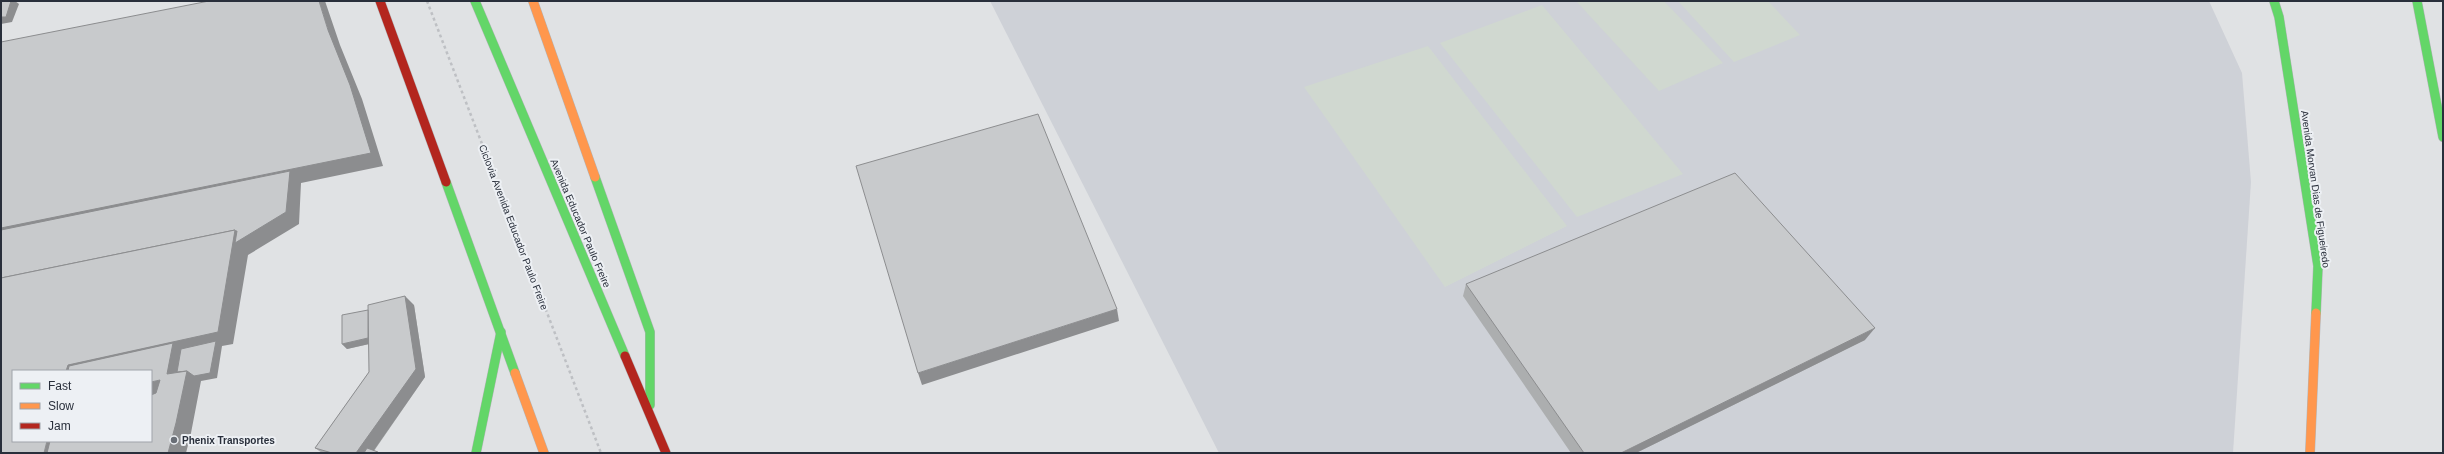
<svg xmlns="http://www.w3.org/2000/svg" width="2444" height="454" viewBox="0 0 2444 454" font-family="Arial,sans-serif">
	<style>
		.built { fill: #ced1d7 }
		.green { fill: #d0d8d0 }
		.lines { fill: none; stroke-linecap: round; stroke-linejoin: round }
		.fast-casing { stroke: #b3b5b8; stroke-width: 10 }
		.slow-casing { stroke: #b3b5b8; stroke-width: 10 }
		.jam-casing { stroke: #b3b5b8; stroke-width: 10 }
		.path { stroke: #bec0c4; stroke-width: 2.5; stroke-dasharray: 3 3; stroke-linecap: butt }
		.fast { stroke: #63d668; stroke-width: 9 }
		.slow { stroke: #ff974d; stroke-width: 9 }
		.jam { stroke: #b3261e; stroke-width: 9 }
		.wall { fill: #acaeaf }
		.shaded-wall { fill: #8c8d8f }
		.building { fill: #c8cacc; stroke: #8c8d8f }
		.poi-dot { fill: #696e76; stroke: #edf0f4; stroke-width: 1.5 }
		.labels { text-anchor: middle; stroke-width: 4; stroke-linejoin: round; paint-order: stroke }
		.street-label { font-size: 10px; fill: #292f3b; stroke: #edf0f4 }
		.poi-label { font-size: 10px; font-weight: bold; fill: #292f3b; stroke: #edf0f4; text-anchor: start }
	</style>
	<rect width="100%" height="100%" fill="#e0e2e4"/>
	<!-- built -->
	<polygon class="built" points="990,1 2209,1 2242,73 2251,182 2233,453 1219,453"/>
	<!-- green -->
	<g class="green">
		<polygon points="1576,1 1664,1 1723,63 1659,91"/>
		<polygon points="1678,1 1768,1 1800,35 1734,62"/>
		<polygon points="1542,5 1683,174 1577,217 1440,43"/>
		<polygon points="1428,46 1567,226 1445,287 1304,87"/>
	</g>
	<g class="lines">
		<defs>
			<g id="fast">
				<polyline points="475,1 625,356"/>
				<polyline points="2274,1 2279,17 2318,266 2316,313"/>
				<polyline points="2417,1 2443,137"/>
				<polyline points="595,177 650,332 650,405"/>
				<polyline points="446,182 515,373"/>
				<polyline points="476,453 501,332"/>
			</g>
			<g id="slow">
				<polyline points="533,1 595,177"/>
				<polyline points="515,373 544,453"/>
				<polyline points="2310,453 2316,313"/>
			</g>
			<g id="jam">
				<polyline points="380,1 446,182"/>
				<polyline points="625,356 666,453"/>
			</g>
		</defs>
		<!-- fast casing -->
		<use href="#fast" class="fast-casing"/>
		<!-- slow casing -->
		<use href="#slow" class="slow-casing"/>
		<!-- jam casing -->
		<use href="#jam" class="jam-casing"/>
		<!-- path -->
		<polyline class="path" points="427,1 601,453"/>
		<!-- fast -->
		<use href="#fast" class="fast"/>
		<!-- slow -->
		<use href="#slow" class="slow"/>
		<!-- jam -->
		<use href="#jam" class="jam"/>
	</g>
	<!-- wall -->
	<g class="wall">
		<polygon points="1466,284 1865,340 1636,453 1571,453 1463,296"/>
		<polygon points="414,305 425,377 374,451 379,453 322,453 315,448 369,372 369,344 347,349 342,344"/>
	</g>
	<!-- shaded-wall -->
	<g class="shaded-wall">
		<polygon points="11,1 15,1 19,4 12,22 1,24 1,17"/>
		<polygon points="319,1 325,1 340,45 362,99 383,166 301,183 299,224 248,255 233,344 222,346 217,378 201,381 191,433 186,453 168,453 184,384 110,371 66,371 1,279 286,212 1,245 1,228 328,30"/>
		<polygon points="405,296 414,305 425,377 372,453 356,453"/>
		<polygon points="1117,309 1119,321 922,385 918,373"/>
		<polygon points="1875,328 1865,340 1636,453 1621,453"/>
		<polygon points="373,337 378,342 347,349 342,344"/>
		<polygon points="160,380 175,391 151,396 151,382"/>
		<polygon points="47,441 69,441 66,453 44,453"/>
	</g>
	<!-- building -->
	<g class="building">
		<polygon points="1,1 11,1 6,17 1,17"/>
		<polygon points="209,1 319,1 328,30 350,85 371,153 1,228 1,42"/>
		<polygon points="1038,114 1117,309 918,373 856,166"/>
		<polygon points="290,171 286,212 235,243 237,231 235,231 235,230 1,278 1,230"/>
		<polygon points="1735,173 1875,328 1621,453 1584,453 1466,284"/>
		<polygon points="235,230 218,332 68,365 66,371 13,371 13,441 47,441 44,453 1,453 1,278"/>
		<polygon points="405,296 416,369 356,453 332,453 315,448 369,372 368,305"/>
		<polygon points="368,310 368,338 342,344 342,315"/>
		<polygon points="216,341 210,373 194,376 187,371 177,372 181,349"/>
		<polygon points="173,343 167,374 187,371 176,423 168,453 47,453 50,441 151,441 151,395 156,393 160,380 151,382 151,371 68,371 69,366"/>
		<polygon points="367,448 378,452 378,453 364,453"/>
	</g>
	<!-- markers -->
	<circle class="poi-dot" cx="174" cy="440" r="4"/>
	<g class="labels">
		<!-- street labels -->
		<g class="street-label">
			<text transform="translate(2316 189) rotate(82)" y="4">Avenida Morvan Dias de Figueiredo</text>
			<text transform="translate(581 223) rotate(67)" y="4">Avenida Educador Paulo Freire</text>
			<text transform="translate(514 227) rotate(69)" y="4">Ciclovia Avenida Educador Paulo Freire</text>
		</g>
		<!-- poi labels -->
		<g class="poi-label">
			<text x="182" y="444">Phenix Transportes</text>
		</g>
	</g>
	<!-- border -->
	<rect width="2444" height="454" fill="none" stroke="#292f3b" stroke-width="4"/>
	<!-- legend -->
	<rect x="12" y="370" width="140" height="72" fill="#edf0f4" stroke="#9fa3aa"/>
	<rect x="20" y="383" width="20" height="6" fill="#63d668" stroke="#9fa3aa"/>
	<text x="48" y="390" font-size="12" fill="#292f3b">Fast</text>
	<rect x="20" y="403" width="20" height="6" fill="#ff974d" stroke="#9fa3aa"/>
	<text x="48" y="410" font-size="12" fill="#292f3b">Slow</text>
	<rect x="20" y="423" width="20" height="6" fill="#b3261e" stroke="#9fa3aa"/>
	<text x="48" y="430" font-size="12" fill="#292f3b">Jam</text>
</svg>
